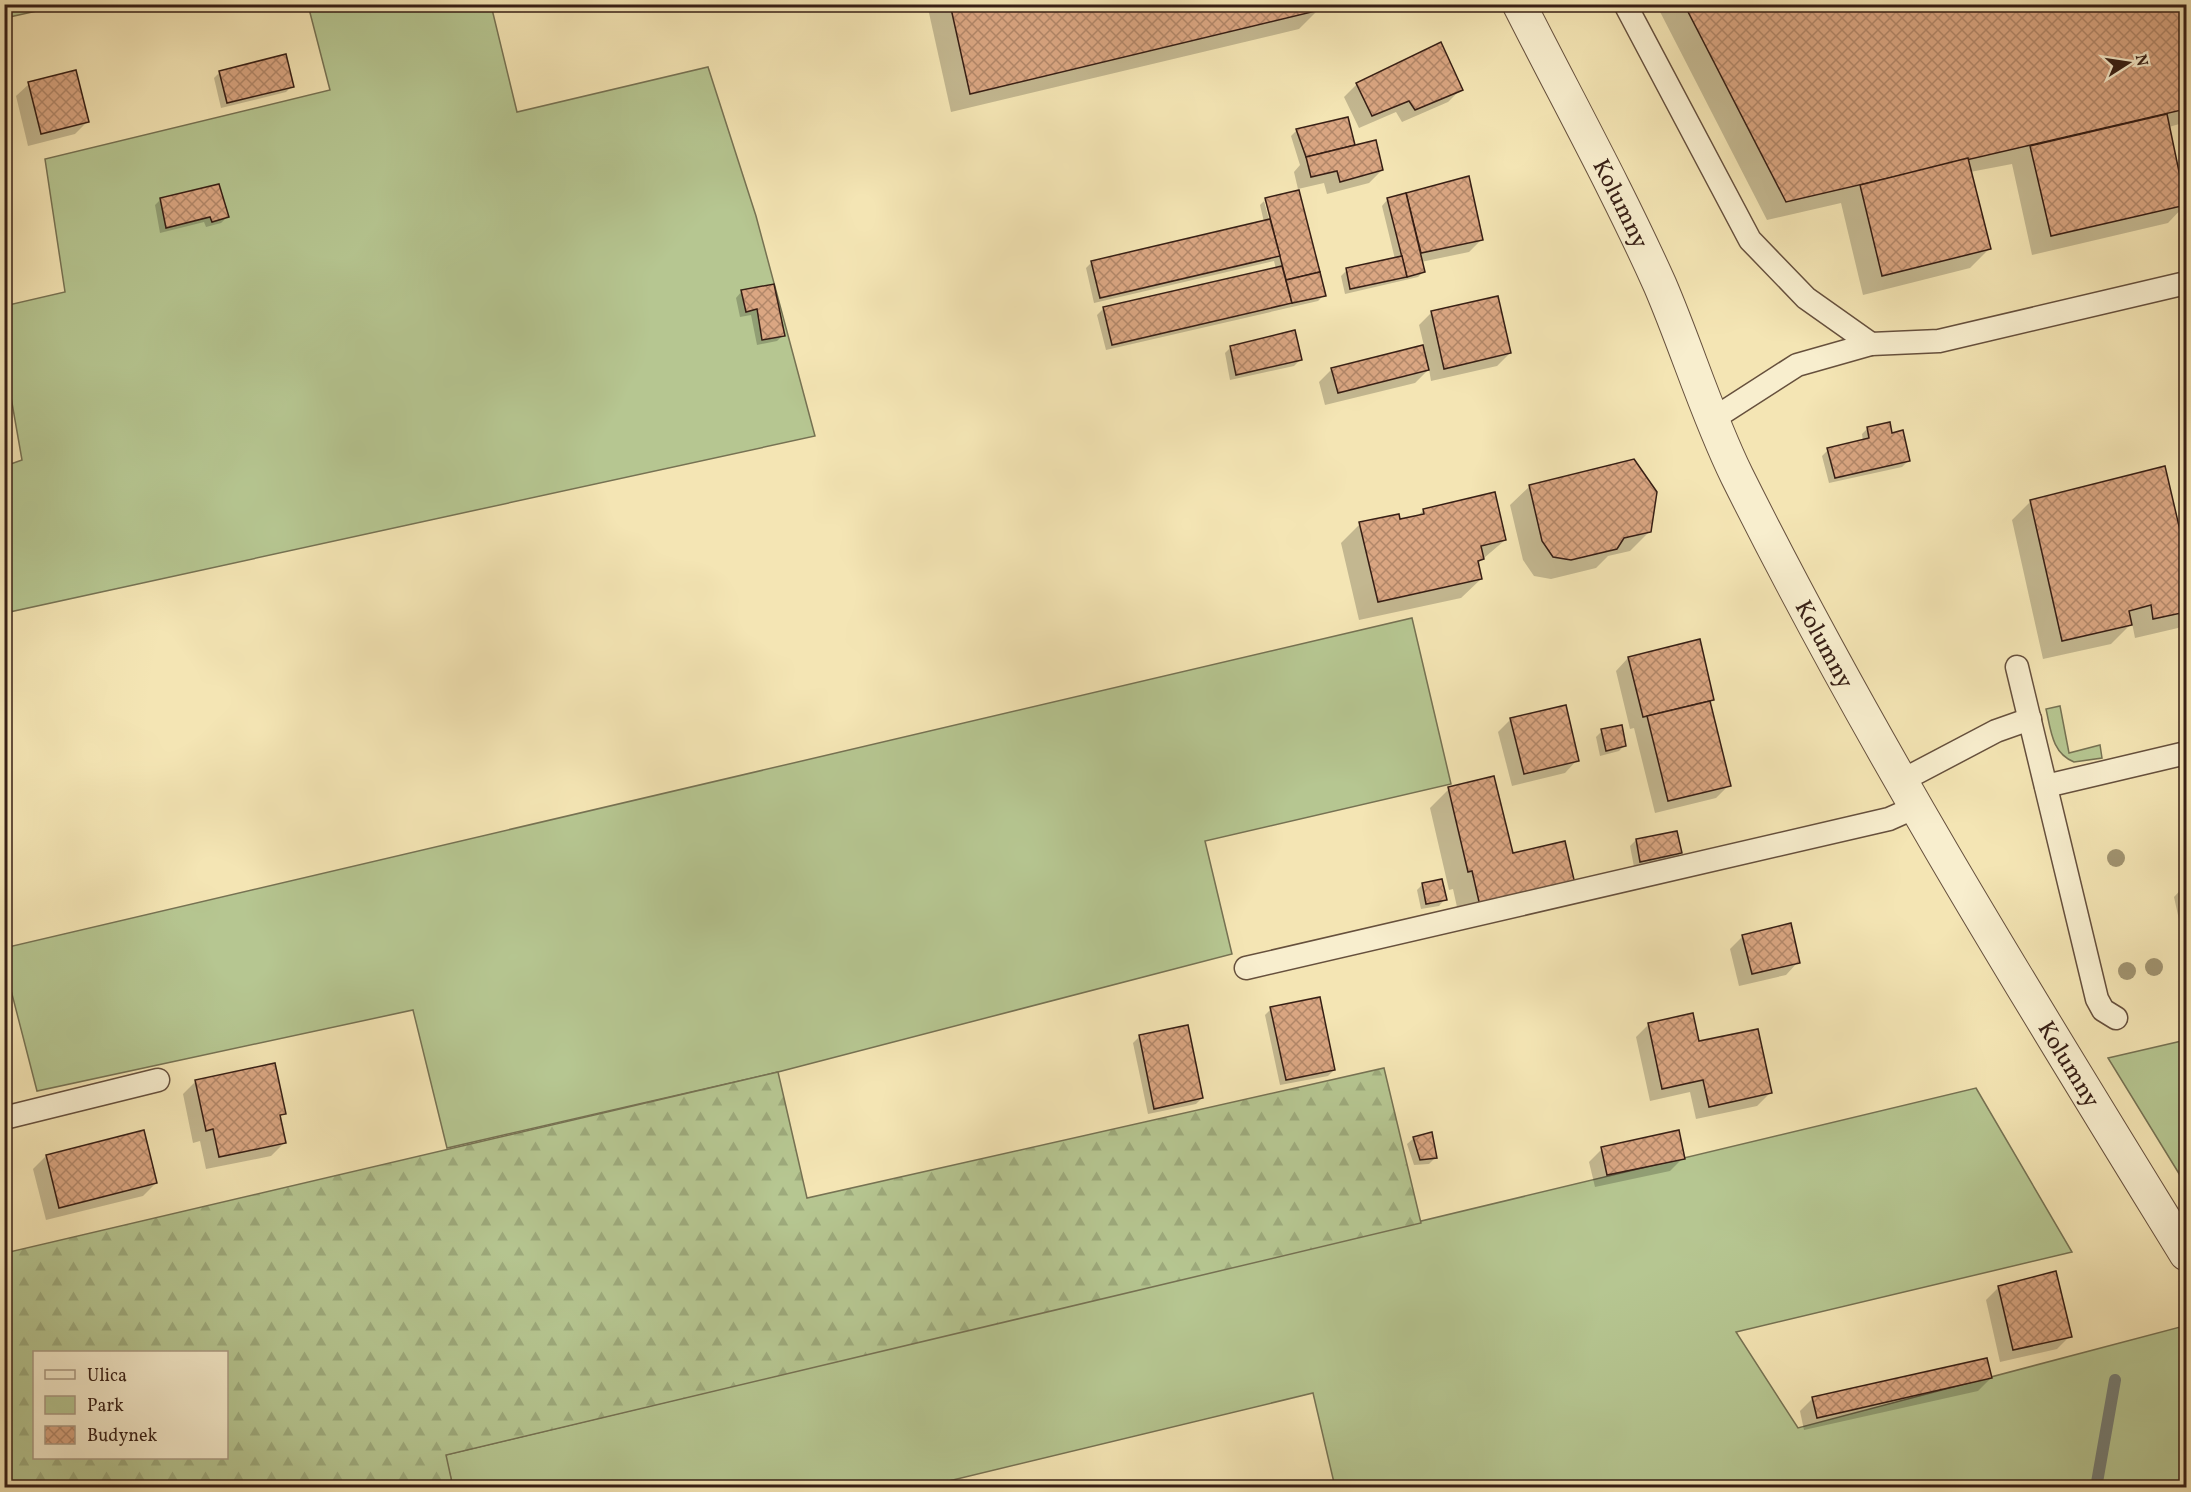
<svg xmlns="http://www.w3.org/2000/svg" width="2191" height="1492" viewBox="0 0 2191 1492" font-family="Vollkorn,serif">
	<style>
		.green { fill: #b6c691; stroke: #767253; stroke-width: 1.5 }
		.forest { fill: url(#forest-firs); stroke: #767253; stroke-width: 1.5; fill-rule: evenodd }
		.shadow { fill: #0003; fill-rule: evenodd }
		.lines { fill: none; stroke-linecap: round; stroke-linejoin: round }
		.stream { stroke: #757e76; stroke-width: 12 }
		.building { fill: url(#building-cross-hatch); stroke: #371f15; stroke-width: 1.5 }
		.service-casing { stroke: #66503d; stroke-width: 25 }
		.tertiary-casing { stroke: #66503d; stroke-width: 35 }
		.service { stroke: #f8eece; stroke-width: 22 }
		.tertiary { stroke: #f8eece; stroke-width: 33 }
		.tree { fill: #a19471 }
		.labels { text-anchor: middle; stroke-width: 4.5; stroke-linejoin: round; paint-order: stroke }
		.street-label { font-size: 24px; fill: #371f15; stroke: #f8eece }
	</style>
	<defs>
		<pattern id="forest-firs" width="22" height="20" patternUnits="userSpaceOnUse" patternTransform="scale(1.5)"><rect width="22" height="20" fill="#b6c691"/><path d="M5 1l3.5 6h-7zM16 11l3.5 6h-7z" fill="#9daa7c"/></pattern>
		<pattern id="building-cross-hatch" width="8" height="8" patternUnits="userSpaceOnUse" patternTransform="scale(1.5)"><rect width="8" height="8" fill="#daa682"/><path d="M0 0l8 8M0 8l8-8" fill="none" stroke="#b28769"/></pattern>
	</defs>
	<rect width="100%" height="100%" fill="#f4e5b4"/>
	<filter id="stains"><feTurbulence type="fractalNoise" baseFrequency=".00333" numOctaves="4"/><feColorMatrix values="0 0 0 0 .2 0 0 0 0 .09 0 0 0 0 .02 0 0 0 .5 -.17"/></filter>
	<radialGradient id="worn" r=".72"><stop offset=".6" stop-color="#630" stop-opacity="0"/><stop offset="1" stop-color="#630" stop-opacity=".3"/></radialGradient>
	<!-- green -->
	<g class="green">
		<polygon points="308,5 491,5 517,112 708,67 756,216 815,436 5,613 5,592 10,584 4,558 5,466 22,460 5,363 4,306 65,292 45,159 330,90"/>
		<polygon points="1412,618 1451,784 1205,841 1232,954 778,1072 447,1148 413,1010 37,1091 5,967 4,948"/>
		<path d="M2060 706 2069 753 2100 745 2102 758 2074 762C2052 753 2051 731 2046 709Z"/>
		<polygon points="2186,1040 2186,1185 2108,1058"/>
		<polygon points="1976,1088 2072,1252 1736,1332 1798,1428 2180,1327 2186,1337 2186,1487 1335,1487 1313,1393 924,1487 453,1487 445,1455"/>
	</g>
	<!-- forest -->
	<g class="forest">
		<polygon points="5,4 64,4 64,5 5,18"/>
		<path d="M1384 1068 1421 1223 446 1455 453 1487H5V1253L778 1072 807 1198ZM34 1352H226V1458H34Z"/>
	</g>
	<!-- shadow -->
	<g class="shadow">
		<polygon points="927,4 1317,4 1318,10 1299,29 951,112"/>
		<polygon points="1656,4 2186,4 2186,122 2169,127 2186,204 2168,223 2032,255 2012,164 1970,172 1989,249 1970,268 1863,295 1841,203 1767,220"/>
		<polygon points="220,72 292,86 286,92 221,108 214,78"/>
		<polygon points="29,84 87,122 75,134 28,146 16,96"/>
		<polygon points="1357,84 1461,89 1448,102 1402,122 1396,112 1359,128 1344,97"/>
		<polygon points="1297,130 1353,144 1349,148 1382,170 1369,183 1327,194 1324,183 1298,189 1294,172 1300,165 1291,136"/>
		<polygon points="1468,177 1481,240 1469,252 1421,262 1424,271 1418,277 1345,294 1341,276 1347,270 1395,259 1382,206 1388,199"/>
		<path d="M1298 192 1324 295 1318 301 1106 350 1097 315 1103 309 1276 269 1274 261 1094 303 1086 268 1092 262 1264 222 1260 205 1266 199ZM1264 201H1268L1274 226 1271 227Z"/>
		<polygon points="161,199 227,217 221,223 206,227 204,222 160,233 155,205"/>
		<polygon points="742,291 783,335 777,341 757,345 751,315 740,317 736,298"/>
		<polygon points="1432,312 1510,353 1497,366 1431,381 1429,369 1415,383 1325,405 1319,382 1332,369 1424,346 1419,325"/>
		<polygon points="1231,347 1300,360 1294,366 1230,380 1225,353"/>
		<polygon points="1868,428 1891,435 1908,461 1902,467 1829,483 1822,456 1828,450 1863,441 1862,434"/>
		<polygon points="2164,468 2186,563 2186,620 2178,628 2135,638 2132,623 2111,644 2043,659 2012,520 2031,501"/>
		<polygon points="1530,486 1650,531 1630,551 1608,556 1596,568 1551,579 1534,576 1523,560 1510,505"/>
		<polygon points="1424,510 1505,540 1477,564 1481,579 1461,598 1359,620 1341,543 1360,524 1416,517"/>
		<polygon points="1628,658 1712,699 1709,703 1729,785 1716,798 1655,813 1634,728 1630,729 1616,671"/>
		<polygon points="1511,719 1577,760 1565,773 1512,786 1498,732"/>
		<polygon points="1602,731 1625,745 1619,751 1600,756 1596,737"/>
		<polygon points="1449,789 1512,855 1564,843 1461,925 1453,889 1449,890 1430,808"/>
		<polygon points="1636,840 1681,853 1674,859 1634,867 1630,846"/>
		<polygon points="1423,884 1445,899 1439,906 1421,909 1417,890"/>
		<polygon points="2186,884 2186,951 2174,897"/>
		<polygon points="1743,936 1798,962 1786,975 1739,986 1730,949"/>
		<polygon points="1271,1009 1334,1070 1328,1076 1280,1085 1265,1015"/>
		<polygon points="1649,1024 1698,1043 1770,1093 1757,1106 1696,1119 1690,1092 1650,1101 1636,1037"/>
		<polygon points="1139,1037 1202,1098 1196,1104 1148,1114 1133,1043"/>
		<polygon points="196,1081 284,1113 279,1118 284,1143 271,1156 206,1169 200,1141 193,1143 183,1094"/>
		<polygon points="1414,1138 1435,1158 1429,1164 1414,1165 1407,1144"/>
		<polygon points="1602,1149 1683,1158 1670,1171 1595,1187 1589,1162"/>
		<polygon points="46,1156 156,1183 143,1196 46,1220 33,1169"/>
		<polygon points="1999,1287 2070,1336 2057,1349 2000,1362 1986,1300"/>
		<polygon points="1991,1378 1978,1391 1804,1430 1800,1411 1813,1398"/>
	</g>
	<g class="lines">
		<!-- stream -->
		<polyline class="stream" points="2096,1488 2115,1380"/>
	</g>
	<!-- building -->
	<g class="building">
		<polygon points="950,4 1319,4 1320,10 970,94"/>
		<polygon points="1684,4 2186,4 2186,109 1786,202"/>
		<polygon points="1441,42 1463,90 1415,110 1409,101 1372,116 1356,83"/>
		<polygon points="286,54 294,87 227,103 219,71"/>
		<polygon points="76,70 89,122 41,134 28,82"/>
		<polygon points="2167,114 2186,205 2051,236 2030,146"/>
		<polygon points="1348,117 1355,145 1306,157 1296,129"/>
		<polygon points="1376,140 1383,170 1340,182 1337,171 1311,177 1306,157"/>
		<polygon points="1968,158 1991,249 1882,276 1860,185"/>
		<polygon points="1469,176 1483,240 1421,253 1406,193"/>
		<polygon points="219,184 229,217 212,222 210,217 166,228 160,198"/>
		<polygon points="1299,190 1320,272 1286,280 1265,198"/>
		<polygon points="1406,193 1425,272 1407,277 1387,198"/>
		<polygon points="1270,219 1280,256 1100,298 1091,261"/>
		<polygon points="1402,256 1407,277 1350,289 1346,268"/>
		<polygon points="1282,266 1292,303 1112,345 1103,307"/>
		<polygon points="1320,272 1326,296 1292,303 1286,280"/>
		<polygon points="774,284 785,336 762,340 757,309 746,312 741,290"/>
		<polygon points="1498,296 1511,353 1444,369 1431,311"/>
		<polygon points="1295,330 1302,360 1236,375 1230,346"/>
		<polygon points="1423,345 1429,370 1338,393 1331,368"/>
		<polygon points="1890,422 1892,433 1903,430 1910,461 1835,478 1827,448 1869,438 1867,427"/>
		<polygon points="1634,459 1657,492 1651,532 1624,538 1617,549 1571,560 1553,557 1542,541 1529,485"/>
		<polygon points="2165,466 2186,556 2186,612 2153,619 2151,605 2129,611 2132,625 2062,641 2030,500"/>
		<polygon points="1495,492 1506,540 1481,546 1484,559 1478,561 1482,579 1378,602 1359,522 1399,514 1400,519 1424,514 1423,509"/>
		<polygon points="1700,639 1714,700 1643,717 1628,657"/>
		<polygon points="1710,701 1731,786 1668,801 1647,716"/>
		<polygon points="1566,705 1579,761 1524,774 1510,718"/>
		<polygon points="1622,725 1626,746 1606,751 1601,729"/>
		<polygon points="1494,776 1513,853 1565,841 1575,884 1480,906 1472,871 1468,872 1448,787"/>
		<polygon points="1677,831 1682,853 1640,862 1636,839"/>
		<polygon points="1442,879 1447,900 1426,904 1422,883"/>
		<polygon points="1791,923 1800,963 1752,974 1742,935"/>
		<polygon points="1320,997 1335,1070 1286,1080 1270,1007"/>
		<polygon points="1693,1013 1699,1041 1758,1029 1772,1093 1709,1107 1703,1080 1662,1089 1648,1023"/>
		<polygon points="1188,1025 1203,1098 1154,1109 1139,1035"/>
		<polygon points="275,1063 286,1114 280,1115 286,1143 219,1157 213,1129 206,1131 195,1080"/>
		<polygon points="144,1130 157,1183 59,1208 46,1155"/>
		<polygon points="1679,1130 1685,1159 1607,1175 1601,1147"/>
		<polygon points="1432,1132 1437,1158 1420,1160 1413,1137"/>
		<polygon points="2056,1271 2072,1337 2013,1350 1998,1286"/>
		<polygon points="1987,1358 1992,1378 1817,1418 1812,1397"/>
	</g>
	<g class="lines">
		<defs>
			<g id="service">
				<polyline points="1625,4 1750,240 1806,298 1871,344"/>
				<polyline points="1713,419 1797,365 1871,344 1939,341 2186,283"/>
				<polyline points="2017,667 2097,999 2103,1010 2116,1018"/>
				<polyline points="1901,781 1996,731 2030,719"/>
				<polyline points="2046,786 2186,753"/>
				<polyline points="1246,968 1889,819 1916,807"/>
				<polyline points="4,1118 158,1080"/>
			</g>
			<g id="tertiary">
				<path id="s1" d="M1519 4C1566 97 1617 189 1660 285 1687 348 1707 415 1737 476 1871 745 2029 999 2186 1254"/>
			</g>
		</defs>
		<!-- service casing -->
		<use href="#service" class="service-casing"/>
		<!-- tertiary casing -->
		<use href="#tertiary" class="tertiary-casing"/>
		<!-- service -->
		<use href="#service" class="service"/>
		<!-- tertiary -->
		<use href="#tertiary" class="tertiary"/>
	</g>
	<!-- trees -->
	<g class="tree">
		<circle cx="2116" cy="858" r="9"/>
		<circle cx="2154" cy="967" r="9"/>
		<circle cx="2127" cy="971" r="9"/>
	</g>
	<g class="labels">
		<!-- street labels -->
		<g class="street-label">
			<text dy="8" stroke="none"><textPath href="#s1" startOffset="224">Kolumny</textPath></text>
			<text dy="8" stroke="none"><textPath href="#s1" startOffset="710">Kolumny</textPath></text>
			<text dy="8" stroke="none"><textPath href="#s1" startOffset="1196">Kolumny</textPath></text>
		</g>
	</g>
	<!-- margin -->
	<rect width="2191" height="1492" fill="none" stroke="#f4e5b4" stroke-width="24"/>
	<rect x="6" y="6" width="2179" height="1480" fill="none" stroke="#371f15" stroke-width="3"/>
	<rect x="12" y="12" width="2167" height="1468" fill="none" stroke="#371f15" stroke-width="1.5"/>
	<!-- legend -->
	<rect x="33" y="1351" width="195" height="108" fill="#f8eece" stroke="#ab9b84" stroke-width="1.5"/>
	<rect x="45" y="1370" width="30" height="9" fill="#f8eece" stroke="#ab9b84" stroke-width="1.5"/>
	<text x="87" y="1381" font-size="18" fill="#371f15">Ulica</text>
	<rect x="45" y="1396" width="30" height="18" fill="#b6c691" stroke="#ab9b84" stroke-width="1.5"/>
	<text x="87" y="1411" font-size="18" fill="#371f15">Park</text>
	<rect x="45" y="1426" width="30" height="18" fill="url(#building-cross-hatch)" stroke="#ab9b84" stroke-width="1.5"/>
	<text x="87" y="1441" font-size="18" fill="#371f15">Budynek</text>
	<!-- north arrow -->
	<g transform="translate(2128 63) rotate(78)" stroke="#f8eece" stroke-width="4.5" paint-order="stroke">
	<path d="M0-4.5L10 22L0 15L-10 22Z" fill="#371f15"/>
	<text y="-9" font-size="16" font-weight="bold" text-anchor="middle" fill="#371f15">N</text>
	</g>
	<rect width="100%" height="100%" filter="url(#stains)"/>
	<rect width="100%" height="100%" fill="url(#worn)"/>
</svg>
